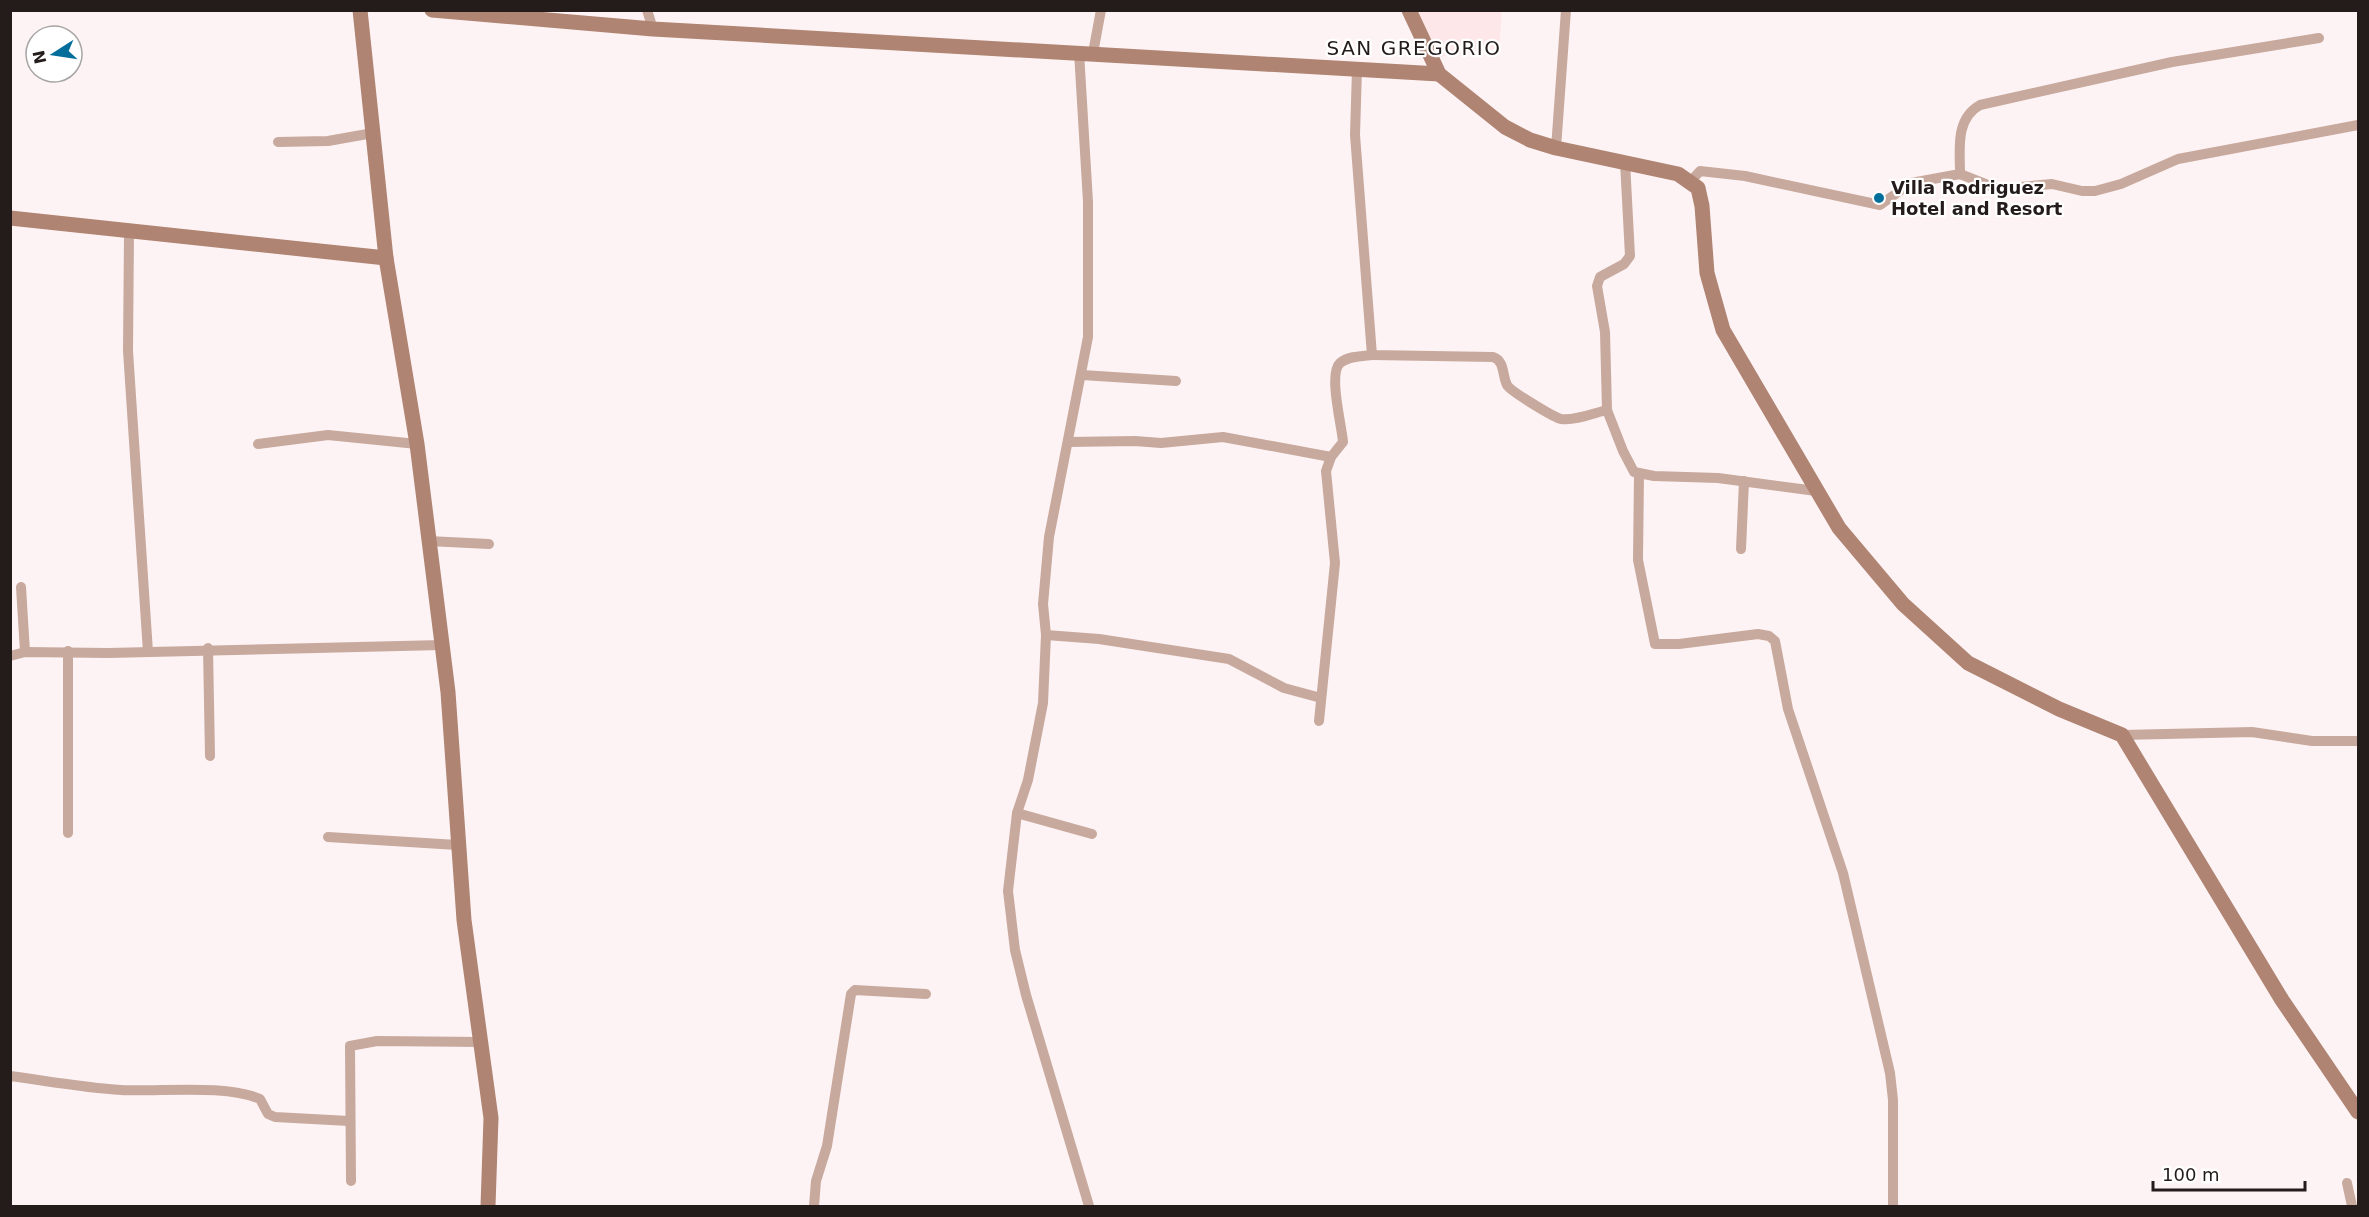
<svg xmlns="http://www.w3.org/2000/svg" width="2369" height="1217" viewBox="0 0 2369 1217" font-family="'DejaVu Sans',sans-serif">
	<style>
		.built { fill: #fde7e9 }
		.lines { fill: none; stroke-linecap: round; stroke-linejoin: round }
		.street { stroke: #c8a99e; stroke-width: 10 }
		.secondary { stroke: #b08473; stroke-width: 15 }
		.poi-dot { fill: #026e9b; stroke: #fff; stroke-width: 2 }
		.labels { text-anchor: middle; stroke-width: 4.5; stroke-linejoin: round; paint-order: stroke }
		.poi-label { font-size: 18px; font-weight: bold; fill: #241b1b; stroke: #fff; text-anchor: start }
		.neighbourhood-label { font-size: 20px; letter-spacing: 1.5px; fill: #241b1b; stroke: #fff }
	</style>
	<rect width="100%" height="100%" fill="#fef3f4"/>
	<!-- built -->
	<polygon class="built" points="1416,11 1502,11 1499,48 1440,57"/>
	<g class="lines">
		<!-- street -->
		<g class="street">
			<polyline points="647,10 653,29"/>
			<polyline points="1079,52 1088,202 1088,337 1049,537 1043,604 1046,635 1043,703 1028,780 1017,813 1008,891 1015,950 1026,995 1089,1206"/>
			<polyline points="1093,53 1101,10"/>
			<path d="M1357 69 1355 135 1372 355 1493 357C1505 361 1502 375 1507 385 1510 391 1555 418 1561 419 1575 421 1594 413 1607 410"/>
			<polyline points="278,142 328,141 373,133"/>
			<polyline points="1556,148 1566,10"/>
			<polyline points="1625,162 1630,256 1624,264 1600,277 1597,286 1605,332 1607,410 1623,451 1634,472 1654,476 1718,478 1816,491"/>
			<polyline points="1960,174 1998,189 2052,184 2082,191 2095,191 2121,184 2178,159 2358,125"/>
			<path d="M1691 181 1700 171 1745 176 1880 205 1911 183 1960 174C1960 149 1955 119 1980 105L2172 62 2319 38"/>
			<polyline points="129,232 128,351 148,652"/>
			<polyline points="1082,375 1176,381"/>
			<polyline points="1068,442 1135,441 1161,443 1223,437 1331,457"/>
			<polyline points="258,444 328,435 417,444"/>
			<polyline points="1639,473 1638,560 1655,644 1679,644 1758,634 1769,636 1775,641 1788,709 1843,873 1890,1073 1893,1100 1893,1206"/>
			<polyline points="428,541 489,544"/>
			<polyline points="1741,549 1744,481"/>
			<polyline points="21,587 25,652"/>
			<polyline points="1046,635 1099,639 1229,659 1284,688 1321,698"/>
			<polyline points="208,648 210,756"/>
			<polyline points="10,656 25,652 108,653 442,645"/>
			<path d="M1319 721 1335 563 1326 471 1331 457 1343 442C1342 426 1328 374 1340 363 1348 356 1362 356 1372 355"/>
			<polyline points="2122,735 2252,732 2312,741 2358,741"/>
			<polyline points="1017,813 1092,834"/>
			<polyline points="68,833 68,651"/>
			<polyline points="328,837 457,845"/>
			<path d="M10 1076C47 1081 85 1088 121 1090 160 1092 226 1084 260 1099L268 1114 275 1117 349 1121"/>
			<polyline points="351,1181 350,1046 377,1041 482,1042"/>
			<polyline points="2347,1183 2352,1206"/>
			<polyline points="814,1206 816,1181 827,1146 851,994 855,990 926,994"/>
		</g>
		<!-- secondary -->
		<g class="secondary">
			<polyline points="360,10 386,258 417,444 448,692 464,920 491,1118 488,1206"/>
			<polyline points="432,10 653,29 1439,74"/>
			<polyline points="1409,10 1439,74 1505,127 1530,140 1556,148 1678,174 1698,188 1702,206 1707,273 1723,330 1839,528 1903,604 1968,663 2059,709 2122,735 2282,1000 2358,1112"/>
			<polyline points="10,218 386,258"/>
		</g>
	</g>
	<!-- markers -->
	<circle class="poi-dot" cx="1879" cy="198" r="6"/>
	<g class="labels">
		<!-- poi labels -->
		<g class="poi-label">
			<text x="1891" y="194">Villa Rodriguez<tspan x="1891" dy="21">Hotel and Resort</tspan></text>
		</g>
		<!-- neighbourhood labels -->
		<g class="neighbourhood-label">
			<text x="1414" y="55">SAN GREGORIO</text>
		</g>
	</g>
	<!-- border -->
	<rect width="2369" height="1217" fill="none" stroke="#241b1b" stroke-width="24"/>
	<!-- north arrow -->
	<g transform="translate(54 54) rotate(258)"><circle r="28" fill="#ffffff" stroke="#a7a4a4" stroke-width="1.5"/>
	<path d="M0-4.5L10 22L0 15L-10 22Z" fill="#026e9b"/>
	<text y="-9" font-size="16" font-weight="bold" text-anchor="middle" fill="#241b1b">N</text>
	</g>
	<!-- scale -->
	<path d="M2153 1181v9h152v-9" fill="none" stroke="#241b1b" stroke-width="3"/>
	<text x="2162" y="1181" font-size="18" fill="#241b1b" stroke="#ffffff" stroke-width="4.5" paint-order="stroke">100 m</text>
</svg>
